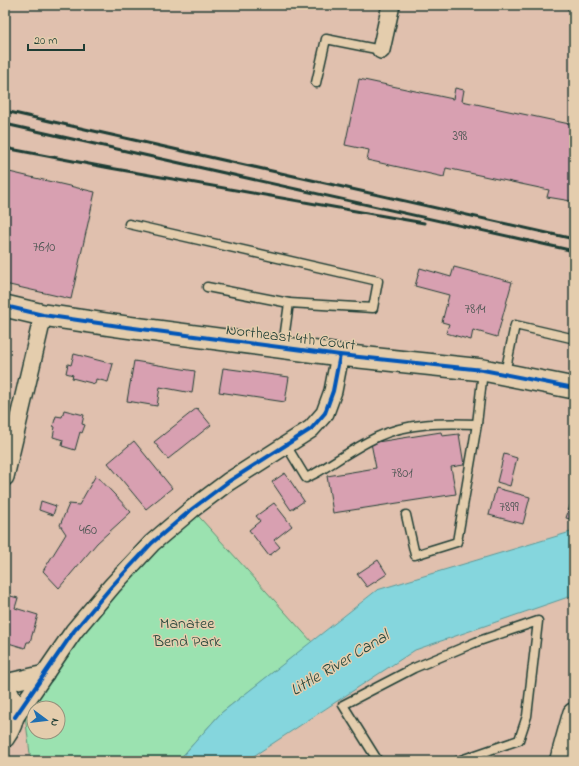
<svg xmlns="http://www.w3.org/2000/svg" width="579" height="766" viewBox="0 0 579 766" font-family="'Indie Flower',sans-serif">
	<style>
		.green { fill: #9be2b0; stroke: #5d9072; fill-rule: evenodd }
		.water { fill: #85d6dd; stroke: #5c9999 }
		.building { fill: #d8a0b1; stroke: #1f3d34 }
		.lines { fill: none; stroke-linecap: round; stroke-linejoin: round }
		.service-casing { stroke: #1f3d34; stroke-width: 11 }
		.minor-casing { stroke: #1f3d34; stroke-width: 20 }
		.tertiary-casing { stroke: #1f3d34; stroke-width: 24 }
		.primary-casing { stroke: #1f3d34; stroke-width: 25 }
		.service { stroke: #e4cdad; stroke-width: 8 }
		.minor { stroke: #e4cdad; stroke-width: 17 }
		.tertiary { stroke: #e4cdad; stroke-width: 21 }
		.primary { stroke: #e4cdad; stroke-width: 22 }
		.rail { stroke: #1f3d34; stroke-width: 3 }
		.cycleway-casing { stroke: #e4cdad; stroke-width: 6 }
		.cycleway { stroke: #0057b8; stroke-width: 4 }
		.labels { text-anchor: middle; stroke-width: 3; stroke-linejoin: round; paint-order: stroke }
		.number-label { font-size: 14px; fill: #4d5653 }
		.street-label { font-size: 16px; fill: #1f3d34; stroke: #e4cdad }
		.park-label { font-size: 16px; fill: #25453a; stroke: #e4cdad }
		.water-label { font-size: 17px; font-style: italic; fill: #24453c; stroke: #e4cdad }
	</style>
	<rect width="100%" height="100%" fill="#e0c0ae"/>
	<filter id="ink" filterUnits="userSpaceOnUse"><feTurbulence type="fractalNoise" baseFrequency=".025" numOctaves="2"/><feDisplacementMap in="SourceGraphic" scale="8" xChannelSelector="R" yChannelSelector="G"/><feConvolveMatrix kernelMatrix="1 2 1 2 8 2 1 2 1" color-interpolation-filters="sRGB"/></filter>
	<g filter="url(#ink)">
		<!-- green -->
		<path class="green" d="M192 509 312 642 221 713 178 761H31L23 700 45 674ZM34 708H58V732H34Z"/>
		<!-- water -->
		<polygon class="water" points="574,531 574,595 415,650 246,761 178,761 221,713 377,590"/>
		<!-- building -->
		<g class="building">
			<polygon points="359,79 453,99 455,88 464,90 462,101 574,125 574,192 573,192 571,201 547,197 549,190 446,168 444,177 367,160 369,150 345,145"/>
			<polygon points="5,171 95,192 71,299 5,284"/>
			<polygon points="454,267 512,282 497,337 473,330 471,340 446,333 449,324 442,322 449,295 415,286 420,268 451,277"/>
			<polygon points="74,354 113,364 108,382 96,379 95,384 72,378 73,375 66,373 68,364 71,365"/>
			<polygon points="134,361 195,371 192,393 160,387 157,406 127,401"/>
			<polygon points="223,368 289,377 285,402 219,392"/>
			<polygon points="197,408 211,425 168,459 154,442"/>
			<polygon points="64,410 84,415 82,424 85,425 82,433 80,432 75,450 62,446 63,440 53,437 55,427 53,426 56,416 62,417"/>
			<polygon points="441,432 442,436 459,434 464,465 451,467 456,494 333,513 327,476 376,468 371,443"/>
			<polygon points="134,441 172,488 146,509 108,463"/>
			<polygon points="504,454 517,458 510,486 497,482"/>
			<polygon points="285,473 304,501 291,510 272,482"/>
			<polygon points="96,475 131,512 97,543 59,588 43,571 66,534 60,525 69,504 79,505"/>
			<polygon points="496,488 530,497 523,524 489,515"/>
			<polygon points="573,497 574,498 574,520 566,518"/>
			<polygon points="41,501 56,506 53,515 39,510"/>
			<polygon points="274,503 292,526 274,540 280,547 269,556 249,530 260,521 256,516"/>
			<polygon points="378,560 387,574 367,587 357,574"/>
			<polygon points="7,595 18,598 15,608 38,615 30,642 27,642 25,648 5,642 5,602"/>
		</g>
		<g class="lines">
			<defs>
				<g id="service">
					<polyline points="571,5 574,6"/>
					<polyline points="316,83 326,39 381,50"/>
					<polyline points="129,224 378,281 373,308 289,303 283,346"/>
					<polyline points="207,287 289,303"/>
					<polyline points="505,373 515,325 571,338"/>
					<path d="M286 445 306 478 316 473C336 461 356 447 377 437 408 422 444 423 477 424"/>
					<polyline points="406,515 415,555 457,542 477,424 483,371"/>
					<polyline points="378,761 343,705 414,668 476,642 538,621 527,716 519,740 458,761"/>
				</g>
				<g id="minor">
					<polyline points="381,50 391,5"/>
					<polyline points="5,477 43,315"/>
					<polyline points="5,683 45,674"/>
					<path d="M5 686C19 704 18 721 5 739"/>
					<polyline points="15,717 74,631 112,586 152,543 192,509 228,482 311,429 325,413 333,391 340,355"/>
				</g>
				<polyline id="tertiary" points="5,306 43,315 126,327 340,355 483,370 574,388"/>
				<polyline id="primary" points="561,761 574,714"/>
			</defs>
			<!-- service casing -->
			<use href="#service" class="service-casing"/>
			<!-- minor casing -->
			<use href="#minor" class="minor-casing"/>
			<!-- tertiary casing -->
			<use href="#tertiary" class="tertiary-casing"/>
			<!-- primary casing -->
			<use href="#primary" class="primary-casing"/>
			<!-- service -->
			<use href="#service" class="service"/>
			<!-- minor -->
			<use href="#minor" class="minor"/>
			<!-- tertiary -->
			<use href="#tertiary" class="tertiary"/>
			<!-- primary -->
			<use href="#primary" class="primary"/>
			<!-- rail -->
			<g class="rail">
				<polyline points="5,111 574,239"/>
				<polyline points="5,124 574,251"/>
				<polyline points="5,148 110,168 424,223"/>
			</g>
			<defs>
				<g id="cycleway">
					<polyline points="5,306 43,315 126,327 340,355 483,370 574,388"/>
					<polyline points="15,717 74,631 112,586 152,543 192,509 228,482 311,429 325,413 333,391 340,355"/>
				</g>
			</defs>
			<!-- cycleway casing -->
			<use href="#cycleway" class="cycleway-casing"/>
			<!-- cycleway -->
			<use href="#cycleway" class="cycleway"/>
		</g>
	</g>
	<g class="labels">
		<!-- number labels -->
		<g class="number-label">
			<text x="460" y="140">398</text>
			<text x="44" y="251">7610</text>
			<text x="475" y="313">7814</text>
			<text x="402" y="477">7801</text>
			<text x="509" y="511">7899</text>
			<text x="88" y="534">460</text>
		</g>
		<!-- street labels -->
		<g class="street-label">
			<text transform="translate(291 336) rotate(7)" y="6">Northeast 4th Court</text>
		</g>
		<!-- park labels -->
		<g class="park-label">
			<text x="187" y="628">Manatee<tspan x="187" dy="18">Bend Park</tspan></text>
		</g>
		<!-- water labels -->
		<g class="water-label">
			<text transform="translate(339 662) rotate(-31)" y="6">Little River Canal</text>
		</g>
	</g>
	<!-- margin -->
	<rect width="579" height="766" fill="none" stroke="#e4cdad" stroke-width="20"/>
	<rect x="10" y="10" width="559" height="746" fill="none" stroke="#1f3d34" stroke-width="1.5" filter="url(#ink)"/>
	<!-- north arrow -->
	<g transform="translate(46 720) rotate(105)"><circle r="19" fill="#e4cdad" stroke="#95937d"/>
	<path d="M0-3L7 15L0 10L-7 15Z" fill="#1f6fb2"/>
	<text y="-6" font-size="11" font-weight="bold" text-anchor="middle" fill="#1f3d34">N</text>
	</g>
	<!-- scale -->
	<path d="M28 44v6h56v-6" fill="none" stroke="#1f3d34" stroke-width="2"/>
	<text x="34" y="44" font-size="12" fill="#1f3d34" stroke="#e4cdad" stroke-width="3" paint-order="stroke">20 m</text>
</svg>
